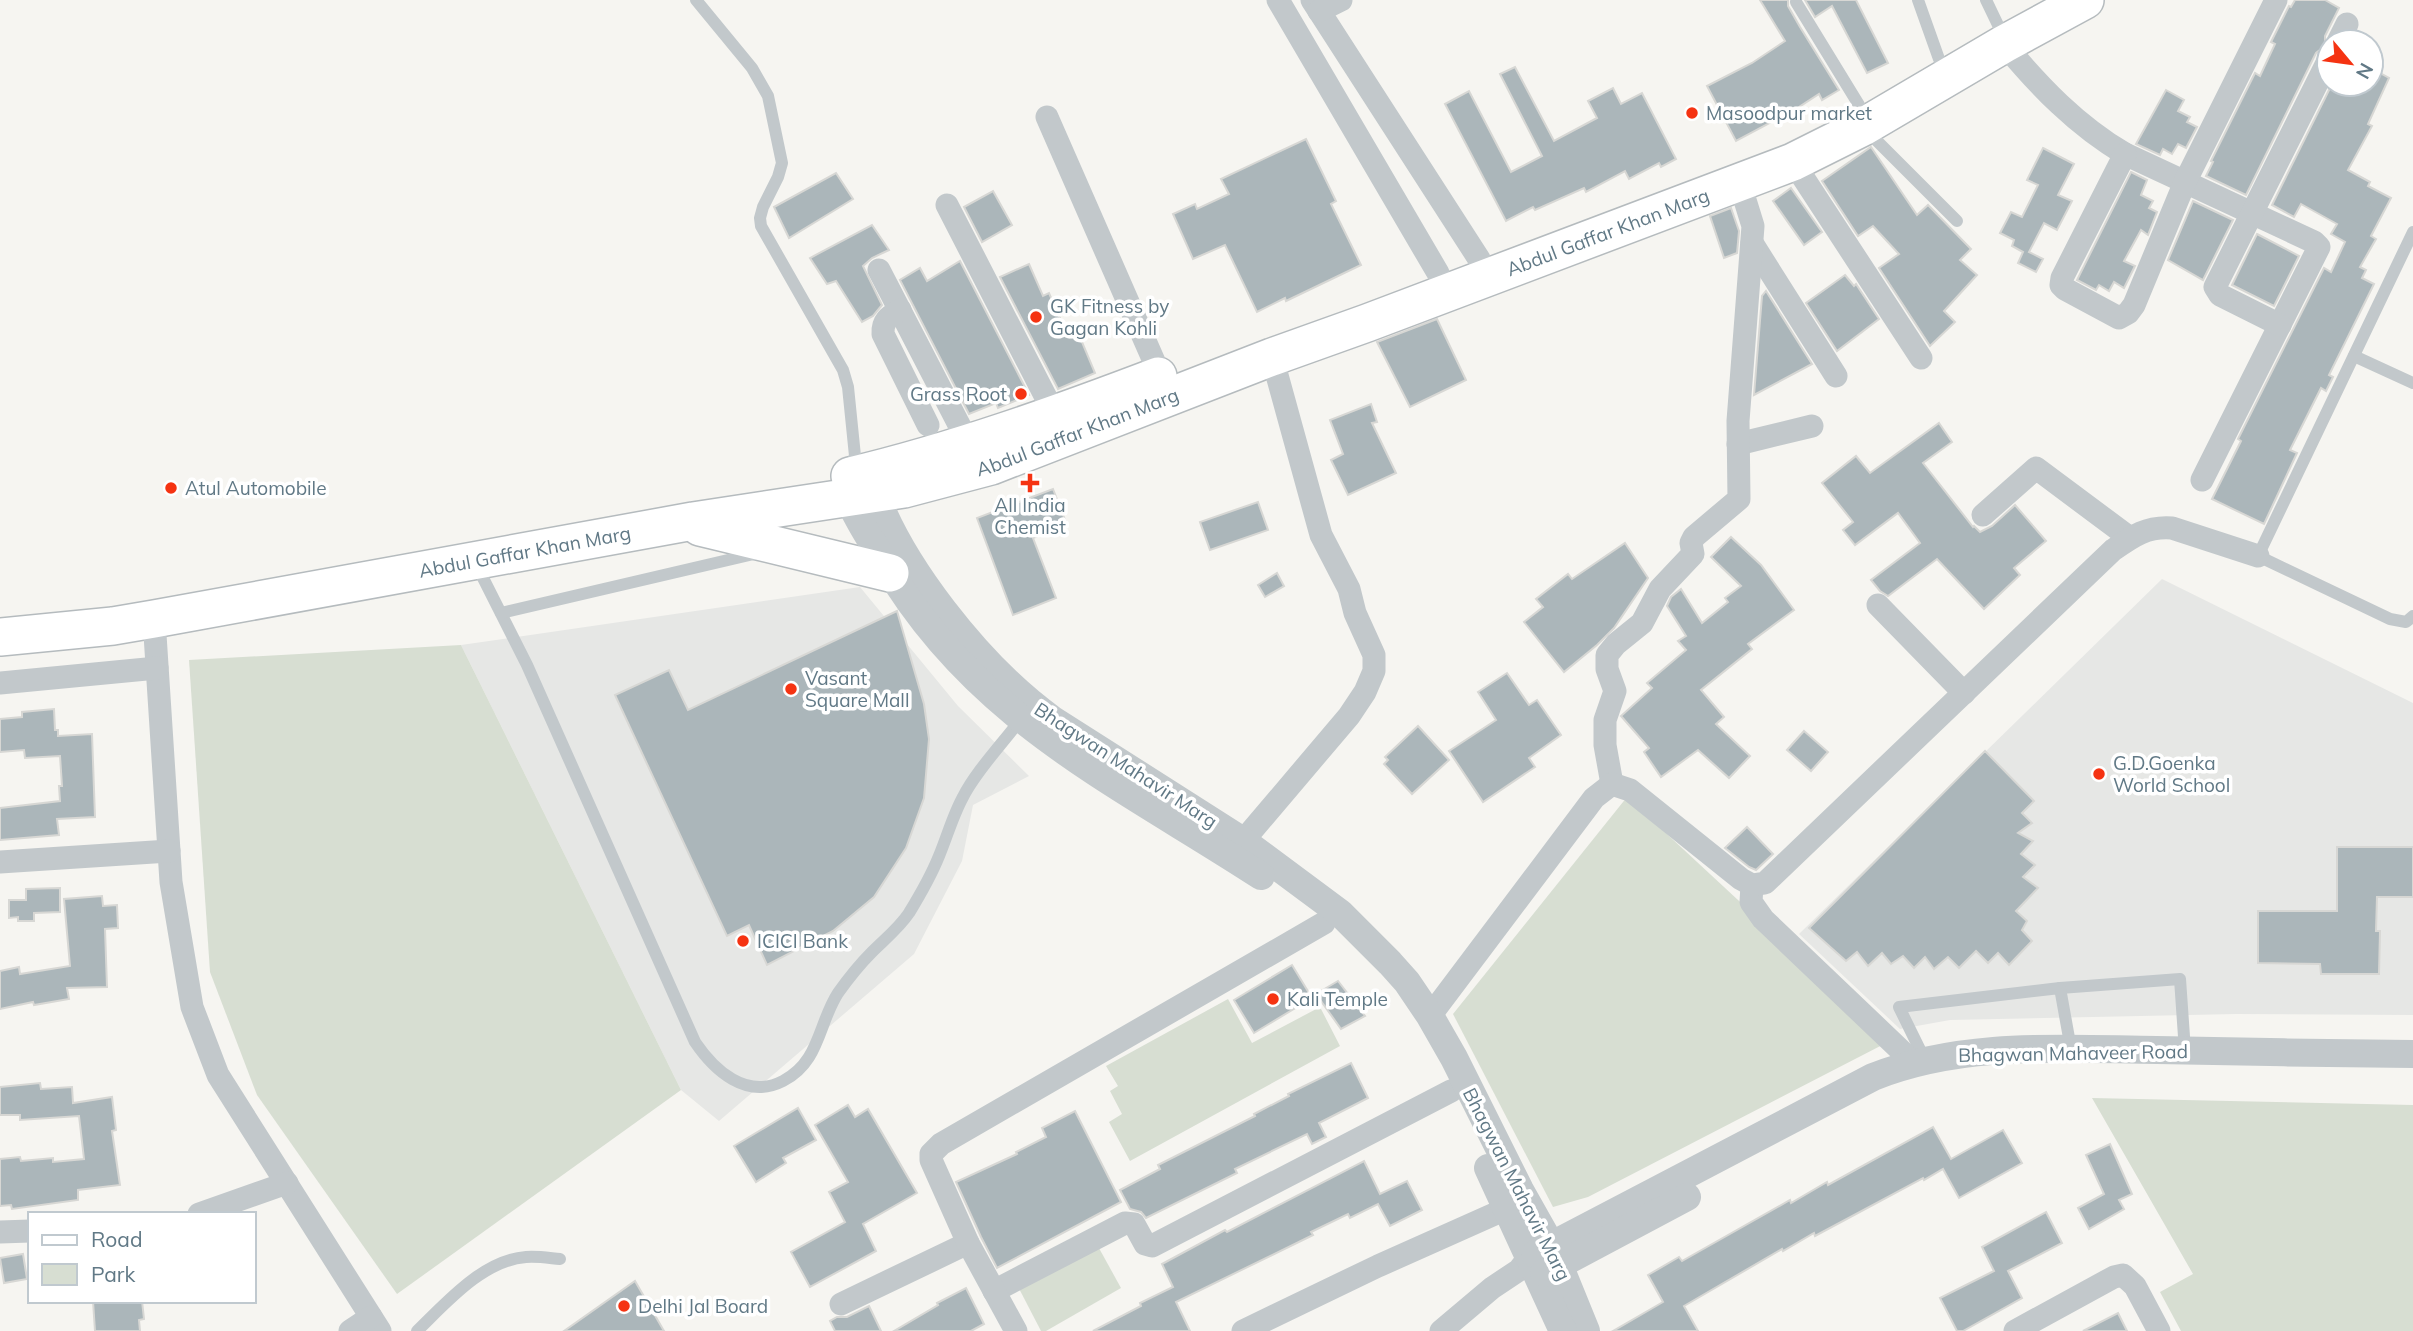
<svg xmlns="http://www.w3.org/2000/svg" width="2413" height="1331" viewBox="0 0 2413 1331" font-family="Mulish,sans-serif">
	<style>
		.built { fill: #e6e7e5 }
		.green { fill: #d7ded2 }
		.building { fill: #abb6ba; stroke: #d7d7d4; stroke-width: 2 }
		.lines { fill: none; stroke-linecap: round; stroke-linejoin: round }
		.primary-casing { stroke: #b5bbbe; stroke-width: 40 }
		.service { stroke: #c2c8cb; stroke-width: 12 }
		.minor { stroke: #c2c8cb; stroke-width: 23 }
		.tertiary { stroke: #c2c8cb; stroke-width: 28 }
		.primary { stroke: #fff; stroke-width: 37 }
		.poi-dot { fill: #f53312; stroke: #fff; stroke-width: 2.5 }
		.labels { text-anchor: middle; stroke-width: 7; stroke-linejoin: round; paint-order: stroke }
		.poi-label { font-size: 19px; fill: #617986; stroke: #fff; text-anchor: start }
		.street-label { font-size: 19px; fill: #617986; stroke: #fff }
	</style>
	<rect width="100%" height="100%" fill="#f6f5f1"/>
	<!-- built -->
	<g class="built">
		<polygon points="2162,579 2413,703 2413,1015 2236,1014 1950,1020 1900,1029 1799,934"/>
		<polygon points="860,587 958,706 1029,776 973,805 962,861 914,954 719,1121 681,1090 461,645"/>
	</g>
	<!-- green -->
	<g class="green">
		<polygon points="461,645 681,1090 397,1294 257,1095 210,972 189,660"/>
		<polygon points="1627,797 1890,1041 1588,1197 1553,1207 1453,1014"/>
		<polygon points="1228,999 1252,1043 1320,1007 1340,1046 1130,1161 1109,1122 1122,1114 1110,1091 1118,1086 1106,1066"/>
		<polygon points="2092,1098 2413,1105 2413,1331 2181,1331 2160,1292 2193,1274"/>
		<polygon points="1089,1230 1121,1288 1046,1331 1041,1331 1011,1273"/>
	</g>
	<!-- building -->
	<g class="building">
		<polygon points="1760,0 1788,0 1788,6 1800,27 1839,90 1822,100 1819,94 1776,122 1775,120 1736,141 1707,86 1752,63 1785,41"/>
		<polygon points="1805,0 1856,0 1888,63 1867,73 1832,6 1815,17"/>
		<polygon points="2295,0 2325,0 2339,8 2325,36 2325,46 2316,53 2246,195 2206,176 2213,162 2211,161 2255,73 2260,76 2275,44 2271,42 2289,6 2291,7"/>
		<polygon points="1515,67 1554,141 1597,118 1588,101 1613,88 1621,104 1642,93 1676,159 1661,167 1659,163 1629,179 1625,171 1586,192 1584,188 1535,210 1533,207 1506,221 1445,104 1469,91 1511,172 1542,156 1500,74"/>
		<polygon points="2371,68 2389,78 2368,124 2372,126 2348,170 2370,182 2368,186 2391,198 2371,236 2376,239 2360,267 2366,270 2362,278 2374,284 2329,375 2333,377 2326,391 2321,388 2290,450 2297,453 2264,524 2212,499 2241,441 2238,439 2324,268 2331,272 2345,242 2331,234 2337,224 2301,204 2294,217 2272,205 2332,84 2371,84"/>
		<polygon points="2166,90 2184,100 2178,111 2190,117 2187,122 2197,127 2186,148 2178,144 2172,154 2163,149 2160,155 2136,144"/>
		<polygon points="1306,139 1336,201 1331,204 1361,265 1286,301 1285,298 1257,312 1225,245 1193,259 1173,214 1195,204 1197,209 1229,194 1221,179"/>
		<polygon points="1871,147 1917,215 1928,205 1971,249 1960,260 1977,275 1944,311 1955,322 1930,346 1879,268 1899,254 1873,226 1858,236 1822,181"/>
		<polygon points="2043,148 2074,164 2058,195 2072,201 2057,230 2044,223 2029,252 2043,259 2036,272 2018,263 2023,252 2012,246 2014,240 2000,233 2011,212 2022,217 2038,185 2027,180"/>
		<polygon points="2131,172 2147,180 2141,195 2153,201 2149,208 2157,212 2148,235 2141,230 2124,261 2135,266 2124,288 2114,282 2109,291 2099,285 2096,290 2077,280"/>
		<polygon points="836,173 853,199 789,238 774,207"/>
		<polygon points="1791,188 1822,232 1804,245 1773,201"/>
		<polygon points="993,191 1012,225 982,242 964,207"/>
		<polygon points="2193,201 2233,220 2203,280 2168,260"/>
		<polygon points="1731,208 1739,231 1737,253 1724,258 1710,216"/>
		<polygon points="872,225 889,250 872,258 863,266 882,305 873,316 862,322 836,281 827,284 810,258"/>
		<polygon points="2257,234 2299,256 2274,306 2232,285"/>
		<polygon points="960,261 1029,395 998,408 996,403 969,414 900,280 920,268 927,281"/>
		<polygon points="1029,264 1043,296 1049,293 1067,334 1077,330 1095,373 1058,389 1000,277"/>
		<polygon points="1845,275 1854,286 1856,284 1879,319 1837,351 1806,303"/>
		<polygon points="1766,291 1812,364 1754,395 1762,296"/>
		<polygon points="1437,319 1466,380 1410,407 1377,342"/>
		<polygon points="1371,404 1377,422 1372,423 1396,473 1348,495 1331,460 1343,454 1330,420"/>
		<polygon points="1939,423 1952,442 1923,463 1973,527 1974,526 1980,532 1992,526 2015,505 2046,541 2014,568 2020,575 1984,609 1937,559 1888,596 1880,591 1871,580 1920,543 1898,513 1855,545 1843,530 1853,522 1822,483 1856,456 1870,473"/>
		<polygon points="1053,489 1067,525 1033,538 1056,598 1013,615 977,518"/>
		<polygon points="1258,502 1268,530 1210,550 1200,522"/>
		<polygon points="1731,537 1761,565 1794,610 1748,644 1752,649 1701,690 1724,717 1716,724 1750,756 1729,778 1698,750 1661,777 1644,752 1649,748 1621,716 1652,688 1647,683 1686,650 1678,641 1686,636 1667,606 1671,597 1681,589 1702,623 1728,602 1725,598 1741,586 1711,557"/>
		<polygon points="1625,543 1648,578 1614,628 1597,645 1564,672 1524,622 1543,607 1536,599 1568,574 1572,579"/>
		<polygon points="1277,573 1284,586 1265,597 1258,585"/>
		<polygon points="897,611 924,704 929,739 924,798 906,848 874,897 833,931 767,965 749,925 727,936 615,695 669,670 688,710"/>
		<polygon points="1507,673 1529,705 1537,700 1561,735 1529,758 1535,767 1483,802 1449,751 1496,720 1478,692"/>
		<polygon points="54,709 55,730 58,730 58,736 92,734 95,817 57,819 59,835 0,840 0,808 60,801 59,786 62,786 60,756 25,758 24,750 0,752 0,719 22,717 22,712"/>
		<polygon points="1418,726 1449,760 1412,794 1384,764 1388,760 1385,757"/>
		<polygon points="1804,731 1828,752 1811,771 1787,750"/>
		<polygon points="1985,751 2034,801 2022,813 2032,823 2018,833 2033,841 2021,854 2035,865 2023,877 2038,888 2016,911 2027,921 2022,930 2032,941 2009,965 1998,953 1988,963 1976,951 1959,968 1948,957 1934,969 1925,957 1914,968 1903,956 1891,964 1882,953 1868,966 1857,952 1846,961 1809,928"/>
		<polygon points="1747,827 1773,854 1756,870 1749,867 1725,848"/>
		<polygon points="2337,847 2413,847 2413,897 2377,897 2376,931 2380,931 2379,974 2321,974 2320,964 2258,963 2258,911 2337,911"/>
		<polygon points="60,888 60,912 34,913 34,921 18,921 18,917 9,918 9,900 26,900 26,889"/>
		<polygon points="102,896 103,906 117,905 118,928 105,929 107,987 67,988 69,999 34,1005 33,1002 0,1009 0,971 19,967 20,974 70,966 64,899"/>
		<polygon points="1292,965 1312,998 1254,1033 1234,1000"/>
		<polygon points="1338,981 1365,1016 1341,1029 1316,994"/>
		<polygon points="1351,1063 1368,1098 1319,1123 1326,1137 1312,1144 1307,1134 1235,1169 1237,1173 1146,1218 1141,1212 1130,1209 1120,1190 1160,1169 1158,1165 1255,1116 1254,1114 1289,1096 1288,1094"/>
		<polygon points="40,1083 41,1089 72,1087 73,1103 112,1097 116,1130 112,1131 120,1185 78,1190 78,1200 12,1209 11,1205 0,1206 0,1159 20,1157 21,1161 53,1158 53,1162 84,1159 79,1116 20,1120 20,1115 0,1115 0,1087"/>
		<polygon points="848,1105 855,1117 868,1109 917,1193 863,1224 876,1251 810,1287 791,1252 845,1222 829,1192 848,1182 815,1125"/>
		<polygon points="798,1108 816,1140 783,1158 786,1163 756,1182 734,1146"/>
		<polygon points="1075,1111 1121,1202 997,1268 981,1237 956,1182 1017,1154 1016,1152 1046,1137 1042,1128"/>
		<polygon points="1933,1127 1951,1159 2003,1130 2022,1163 1959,1198 1943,1169 1924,1180 1923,1178 1815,1236 1814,1233 1783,1251 1782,1249 1684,1306 1698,1331 1613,1331 1663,1302 1648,1275 1679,1257 1682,1261 1790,1200 1791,1203 1827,1182 1828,1185"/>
		<polygon points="2110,1144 2132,1194 2119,1200 2124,1209 2089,1229 2078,1208 2104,1194 2086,1155"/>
		<polygon points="1364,1161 1380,1194 1407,1181 1422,1210 1390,1226 1378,1204 1350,1218 1348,1214 1311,1232 1313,1235 1176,1302 1190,1331 1093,1331 1141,1306 1140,1303 1173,1287 1162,1264 1225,1230 1227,1232"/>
		<polygon points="2046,1212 2062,1243 2008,1271 2022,1298 1963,1331 1957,1331 1940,1298 1994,1271 1982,1247"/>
		<polygon points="23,1254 27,1279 4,1283 0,1258"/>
		<polygon points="635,1281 664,1331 564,1331"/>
		<polygon points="966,1288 984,1324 971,1331 894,1331 938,1305 937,1303"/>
		<polygon points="93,1301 142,1301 144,1319 139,1320 140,1331 95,1331"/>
		<polygon points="869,1306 881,1331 835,1331 830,1321 837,1317 847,1317"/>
		<polygon points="2118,1313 2127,1331 2083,1331"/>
	</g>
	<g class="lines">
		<defs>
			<g id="primary">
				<path d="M850 476C955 451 1058 414 1158 376"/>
				<polyline points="700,527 890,573"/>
				<path id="s1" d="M0 637 113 626 154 619 693 521 904 489 991 466 1272 357 1367 323 1793 162 1863 127 2004 44 2085 0"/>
			</g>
		</defs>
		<!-- primary casing -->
		<use href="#primary" class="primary-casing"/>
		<!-- service -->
		<g class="service">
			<polyline points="696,0 752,68 768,96 782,163 778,177 763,207 760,218 761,226 843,370 848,387 855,456 849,470"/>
			<polyline points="1918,0 1939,59"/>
			<polyline points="1986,0 1998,25"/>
			<polyline points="1796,2 1859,105"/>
			<polyline points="1866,130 1957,221"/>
			<polyline points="2413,232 2258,556 2390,619 2406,622 2413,616"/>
			<polyline points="2354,356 2413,383"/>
			<path d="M476 564 527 665 695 1042C714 1070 746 1100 783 1081 820 1062 818 1024 838 993 848 979 860 964 872 952 885 939 899 928 909 913 920 895 931 876 939 856 947 837 953 815 963 797 976 771 1003 743 1020 720"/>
			<polyline points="501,613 758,553"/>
			<polyline points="2060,988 2180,979 2185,1051"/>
			<polyline points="1925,1060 1899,1007 2060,988 2071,1049"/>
			<path d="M417 1331C446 1303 483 1260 526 1257 537 1256 549 1258 560 1259"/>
		</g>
		<!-- minor -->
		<g class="minor">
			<polyline points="1278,0 1438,273"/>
			<polyline points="1312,0 1479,259"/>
			<polyline points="1319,11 1341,0"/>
			<polyline points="2338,42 2347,24"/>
			<path d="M2004 44C2040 87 2076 125 2125 154L2314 242 2319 247 2202 480"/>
			<polyline points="1047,117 1160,375"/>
			<polyline points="2125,154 2062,278 2061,285 2065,289 2119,318 2128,313 2134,305 2185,182 2276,0"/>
			<polyline points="1793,162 1921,358"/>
			<polyline points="947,205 1054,413"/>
			<polyline points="1752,243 1836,376"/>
			<polyline points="879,270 968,442"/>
			<path d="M900 310C890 316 882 320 883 334L928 425"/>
			<polyline points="2280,325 2220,295 2215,287 2329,59"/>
			<polyline points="1738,444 1812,426"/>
			<polyline points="1983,515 2036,468 2130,538"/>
			<polyline points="1878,605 1964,693"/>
			<polyline points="154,619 171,882 192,1007 218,1075 380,1331"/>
			<polyline points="0,683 157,668"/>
			<polyline points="1612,784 1605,745 1605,720 1615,691 1607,669 1607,655 1616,644 1642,623 1660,589 1693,554 1691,543 1694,537 1739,499 1738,421 1753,226 1740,184"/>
			<polyline points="1237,855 1243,841 1349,716 1365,692 1374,671 1374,655 1355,613 1349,589 1321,535 1272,357"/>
			<polyline points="0,862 169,851"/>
			<polyline points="1752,885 1751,902 1763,919 1914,1063"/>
			<path d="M1430 1016 1594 798 1612 784 1630 790 1741 879 1752 885 1765 883 2113 550C2133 536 2147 526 2172 528L2258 556"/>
			<polyline points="199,1214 287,1183"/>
			<polyline points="0,1232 30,1231"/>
			<polyline points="994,1291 1125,1223 1134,1224 1145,1244 1152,1246 1451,1091"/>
			<polyline points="841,1304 968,1243"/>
			<polyline points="350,1331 371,1317"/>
			<polyline points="1016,1331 968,1243 931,1160 931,1154 941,1144 1324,923"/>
			<polyline points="1243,1331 1378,1266 1508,1208"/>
			<polyline points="1441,1331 1492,1288 1519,1270 1529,1257"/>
			<polyline points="2015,1331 2114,1277 2123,1275 2135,1286 2159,1331"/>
		</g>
		<!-- tertiary -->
		<g class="tertiary">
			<path d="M869 475C894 561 981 668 1053 720L1243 841 1340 913 1390 963 1407 982 1430 1016 1454 1058 1520 1190 1551 1245 1586 1331"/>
			<path d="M847 478C847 485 847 493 849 499 857 520 872 541 883 560 974 718 1115 781 1261 876"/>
			<polyline points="1488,1168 1563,1331"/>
			<path d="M1535 1254 1873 1077C1963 1041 2062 1049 2157 1050 2242 1052 2328 1053 2413 1054"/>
			<polyline points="1544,1273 1687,1197"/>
		</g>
		<!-- primary -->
		<use href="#primary" class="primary"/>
	</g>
	<!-- markers -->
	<g class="poi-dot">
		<circle cx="1692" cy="113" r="7"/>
		<circle cx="1036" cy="317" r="7"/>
		<circle cx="1021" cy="394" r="7"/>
		<path d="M1026.5 472.5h7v7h7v7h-7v7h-7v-7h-7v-7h7z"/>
		<circle cx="171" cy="488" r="7"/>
		<circle cx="791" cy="689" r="7"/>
		<circle cx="2099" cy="774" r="7"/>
		<circle cx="743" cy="941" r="7"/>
		<circle cx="1273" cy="999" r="7"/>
		<circle cx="624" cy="1306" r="7"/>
	</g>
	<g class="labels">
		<!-- poi labels -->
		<g class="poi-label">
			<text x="1706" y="120">Masoodpur market</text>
			<text x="1050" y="313">GK Fitness by<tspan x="1050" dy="22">Gagan Kohli</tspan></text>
			<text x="1007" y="401" text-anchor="end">Grass Root</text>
			<text x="185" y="495">Atul Automobile</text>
			<text x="1030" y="512" text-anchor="middle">All India<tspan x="1030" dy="22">Chemist</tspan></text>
			<text x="805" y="685">Vasant<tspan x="805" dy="22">Square Mall</tspan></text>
			<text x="2113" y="770">G.D.Goenka<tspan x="2113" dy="22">World School</tspan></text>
			<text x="757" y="948">ICICI Bank</text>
			<text x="1287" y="1006">Kali Temple</text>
			<text x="638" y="1313">Delhi Jal Board</text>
		</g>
		<!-- street labels -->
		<g class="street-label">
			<text dy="7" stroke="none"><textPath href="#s1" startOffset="1666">Abdul Gaffar Khan Marg</textPath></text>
			<text dy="7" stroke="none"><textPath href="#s1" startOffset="1099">Abdul Gaffar Khan Marg</textPath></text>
			<text dy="7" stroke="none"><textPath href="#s1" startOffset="532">Abdul Gaffar Khan Marg</textPath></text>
			<text transform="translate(1126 765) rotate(33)" y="7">Bhagwan Mahavir Marg</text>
			<text transform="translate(2073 1053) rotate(-1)" y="7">Bhagwan Mahaveer Road</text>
			<text transform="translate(1517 1184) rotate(63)" y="7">Bhagwan Mahavir Marg</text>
		</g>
	</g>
	<!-- legend -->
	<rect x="28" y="1212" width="228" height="91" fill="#ffffff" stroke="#c0c9cf" stroke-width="2"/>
	<rect x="42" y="1235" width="35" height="10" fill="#ffffff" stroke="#c0c9cf" stroke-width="2"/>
	<text x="91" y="1247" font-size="21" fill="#617986">Road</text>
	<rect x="42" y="1264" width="35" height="21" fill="#d7ded2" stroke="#c0c9cf" stroke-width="2"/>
	<text x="91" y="1282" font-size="21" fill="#617986">Park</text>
	<!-- north arrow -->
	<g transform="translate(2350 63) rotate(119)"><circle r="33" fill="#ffffff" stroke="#c0c9cf" stroke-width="2"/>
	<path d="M0-5L12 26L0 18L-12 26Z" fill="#f53312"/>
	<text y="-10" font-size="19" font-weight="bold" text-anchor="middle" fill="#617986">N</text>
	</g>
</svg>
